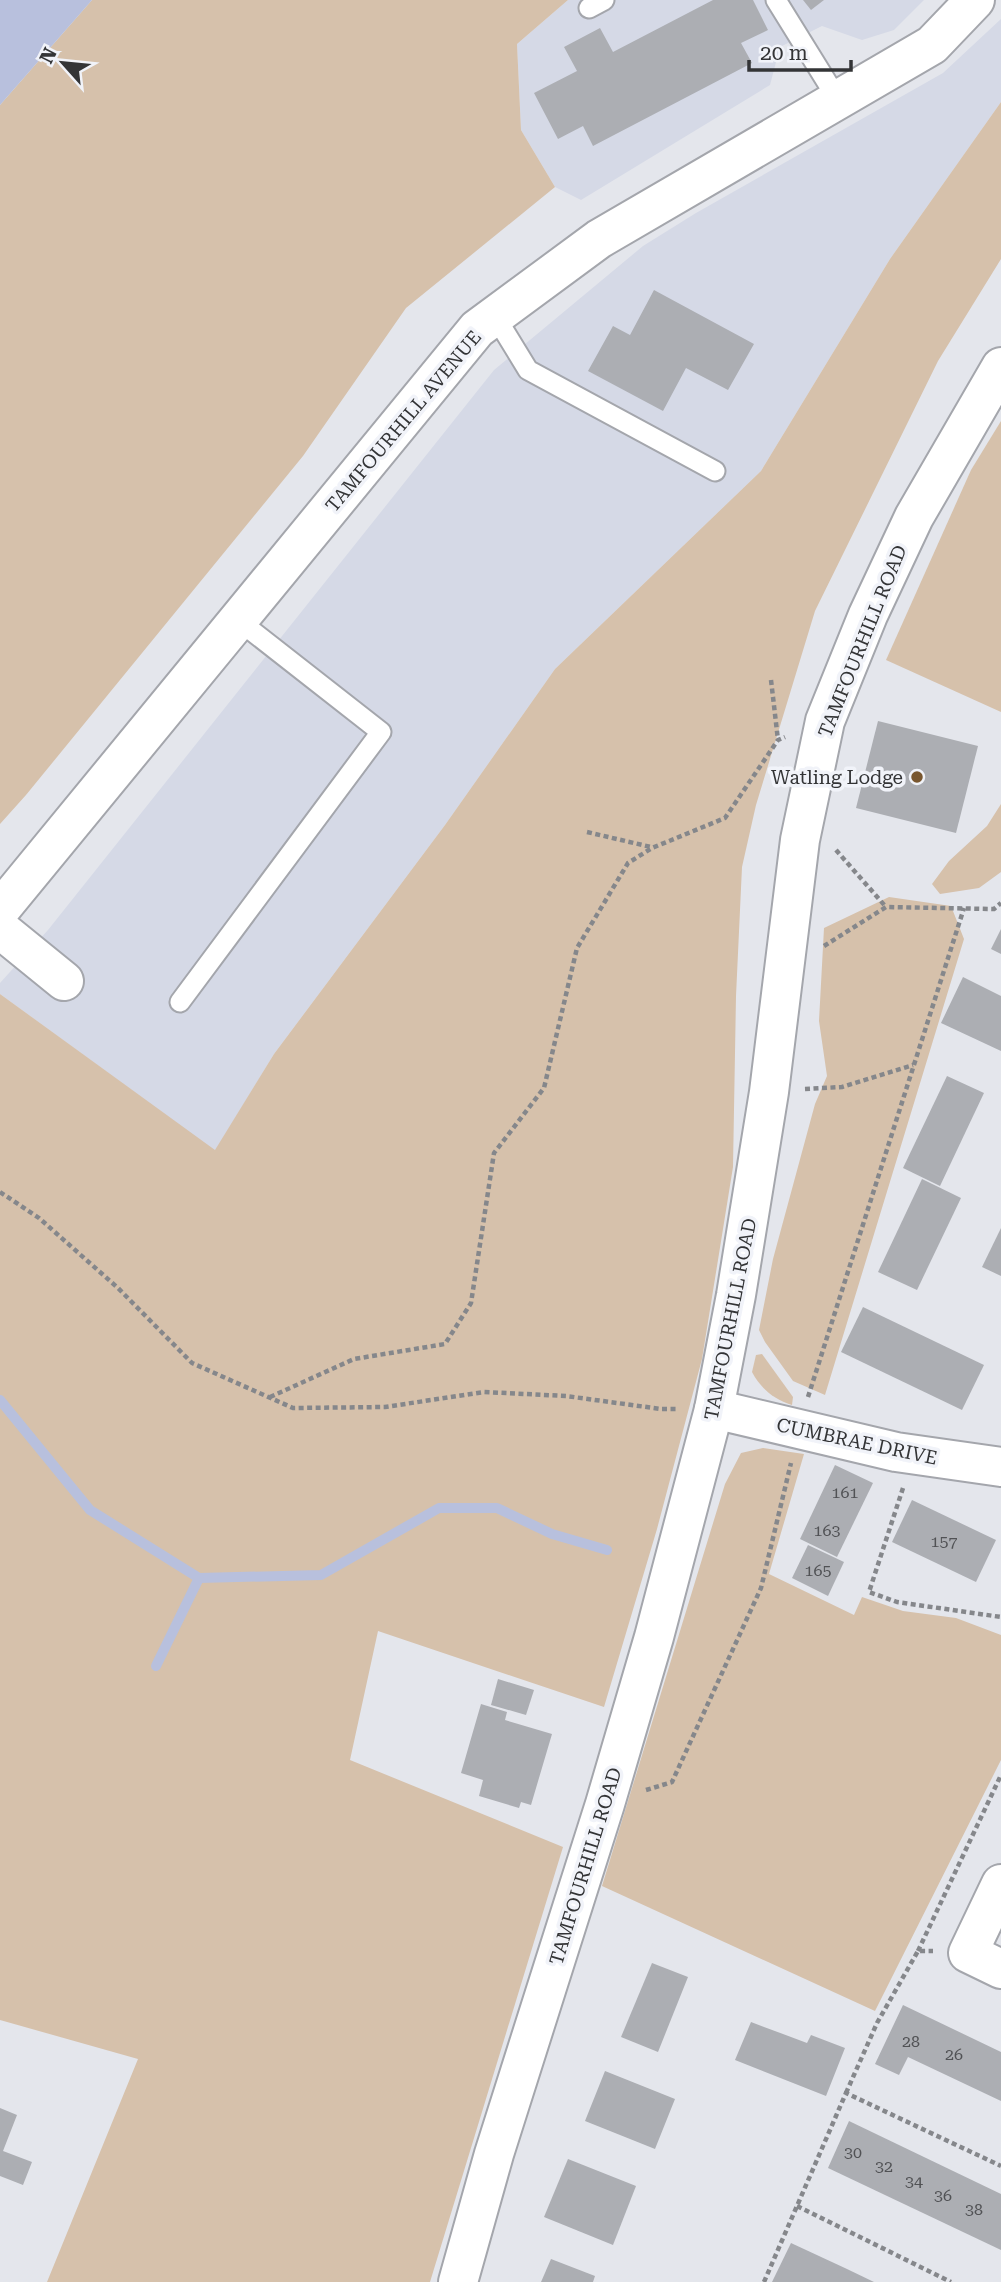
<svg xmlns="http://www.w3.org/2000/svg" width="1001" height="2282" viewBox="0 0 1001 2282" font-family="'Roboto Serif',serif">
	<style>
		.built { fill: #d5d9e6 }
		.green { fill: #d6c1ab }
		.water { fill: #b8c0dd }
		.lines { fill: none; stroke-linecap: round; stroke-linejoin: round }
		.stream { stroke: #b8c0dd; stroke-width: 10 }
		.building { fill: #acaeb3 }
		.service-casing { stroke: #a4a6ac; stroke-width: 23 }
		.minor-casing { stroke: #a4a6ac; stroke-width: 42 }
		.secondary-casing { stroke: #a4a6ac; stroke-width: 42 }
		.path { stroke: #85878b; stroke-width: 4.5; stroke-dasharray: 5 3.5; stroke-linecap: butt }
		.service { stroke: #fff; stroke-width: 19 }
		.minor { stroke: #fff; stroke-width: 38 }
		.secondary { stroke: #fff; stroke-width: 38 }
		.poi-dot { fill: #79572f; stroke: #f1f3f9; stroke-width: 2.5 }
		.labels { text-anchor: middle; stroke-width: 7; stroke-linejoin: round; paint-order: stroke }
		.number-label { font-size: 16px; fill: #515255 }
		.street-label { font-size: 19px; fill: #333436; stroke: #f1f3f9 }
		.poi-label { font-size: 19px; fill: #333436; stroke: #f1f3f9; text-anchor: end }
	</style>
	<rect width="100%" height="100%" fill="#e4e6ec"/>
	<!-- built -->
	<g class="built">
		<polygon points="568,0 924,0 894,30 862,40 822,26 780,47 770,85 581,200 555,187 521,130 517,44"/>
		<polygon points="1001,19 1001,102 890,259 761,471 555,669 445,825 274,1054 215,1151 0,994 0,983 48,930 494,370 643,246 696,213 943,73"/>
	</g>
	<!-- green -->
	<g class="green">
		<polygon points="92,0 568,0 517,44 521,130 555,187 406,308 303,456 26,795 0,824 0,105"/>
		<polygon points="1001,102 1001,259 938,361 815,611 756,805 742,867 736,996 733,1167 702,1359 657,1529 604,1707 378,1631 350,1760 563,1847 430,2282 47,2282 138,2059 0,2020 0,994 215,1150 274,1054 445,825 555,669 761,471 890,259"/>
		<polygon points="1001,421 1001,712 886,660 971,470"/>
		<polygon points="1001,804 1001,872 979,888 940,894 932,884 949,861 987,826"/>
		<polygon points="889,897 951,906 964,939 825,1395 793,1381 765,1342 759,1330 773,1259 815,1104 827,1076 819,1021 824,928"/>
		<path d="M762 1354 793 1397 792 1405C774 1399 761 1389 752 1372L756 1355Z"/>
		<polygon points="763,1448 804,1454 769,1574 854,1615 862,1597 903,1611 956,1618 1001,1635 1001,1760 875,2011 602,1886 725,1484 741,1453"/>
	</g>
	<!-- water -->
	<polygon class="water" points="0,0 92,0 0,105"/>
	<g class="lines">
		<!-- stream -->
		<g class="stream">
			<polyline points="0,1400 90,1510 199,1578 321,1575 439,1508 497,1508 552,1534 607,1550"/>
			<polyline points="156,1666 199,1578"/>
		</g>
	</g>
	<!-- building -->
	<g class="building">
		<polygon points="713,0 753,0 768,30 741,43 752,63 593,146 583,126 558,139 534,93 577,71 564,47 600,28 613,52"/>
		<polygon points="803,0 824,0 811,10"/>
		<polygon points="654,290 754,344 728,390 686,368 663,411 588,371 613,326 630,335"/>
		<polygon points="878,721 978,746 956,833 856,808"/>
		<polygon points="1001,929 1001,954 991,949"/>
		<polygon points="963,977 1001,996 1001,1051 941,1023"/>
		<polygon points="947,1076 984,1093 940,1186 903,1168"/>
		<polygon points="922,1179 961,1198 917,1290 878,1272"/>
		<polygon points="1001,1228 1001,1276 982,1267"/>
		<polygon points="863,1307 984,1365 962,1410 841,1352"/>
		<polygon points="835,1465 873,1483 837,1557 800,1539"/>
		<polygon points="912,1500 996,1540 976,1582 892,1542"/>
		<polygon points="808,1545 844,1562 828,1596 792,1578"/>
		<polygon points="498,1679 534,1690 526,1715 491,1705"/>
		<polygon points="481,1704 507,1712 505,1720 552,1734 531,1805 521,1802 519,1808 479,1796 483,1780 461,1773"/>
		<polygon points="652,1963 688,1977 658,2052 621,2037"/>
		<polygon points="903,2005 1001,2052 1001,2101 908,2057 899,2075 875,2064"/>
		<polygon points="751,2022 807,2043 811,2035 845,2048 826,2096 735,2060"/>
		<polygon points="605,2071 675,2099 655,2149 585,2121"/>
		<polygon points="0,2108 17,2115 3,2151 32,2162 23,2185 0,2176"/>
		<polygon points="849,2121 1001,2194 1001,2250 828,2168"/>
		<polygon points="568,2159 636,2186 613,2245 544,2217"/>
		<polygon points="791,2243 847,2269 874,2282 772,2282"/>
		<polygon points="551,2259 595,2276 593,2282 541,2282"/>
	</g>
	<g class="lines">
		<defs>
			<g id="service">
				<polyline points="776,0 838,100"/>
				<polyline points="589,8 604,0"/>
				<polyline points="495,316 528,370 715,471"/>
				<polyline points="180,1002 381,732 238,620"/>
			</g>
			<g id="minor">
				<polyline points="0,910 477,329 599,239 932,45 975,0"/>
				<polyline points="0,929 64,981"/>
				<polyline points="714,1409 896,1452 1001,1467"/>
				<polyline points="1001,1884 968,1953 1001,1969"/>
			</g>
			<polyline id="secondary" points="458,2282 494,2154 605,1804 654,1637 714,1409 736,1295 769,1092 800,840 825,721 868,615 914,517 1001,367"/>
		</defs>
		<!-- service casing -->
		<use href="#service" class="service-casing"/>
		<!-- minor casing -->
		<use href="#minor" class="minor-casing"/>
		<!-- secondary casing -->
		<use href="#secondary" class="secondary-casing"/>
		<!-- path -->
		<g class="path">
			<polyline points="771,680 778,740"/>
			<polyline points="587,832 651,847"/>
			<polyline points="836,850 886,907"/>
			<polyline points="824,946 886,907 994,909 1001,903"/>
			<polyline points="805,1089 842,1087 913,1065"/>
			<polyline points="0,1192 39,1218 118,1288 192,1363 293,1408 385,1407 484,1392 566,1396 661,1409 678,1409"/>
			<polyline points="270,1397 354,1359 445,1344 471,1303 494,1153 544,1088 577,948 628,863 652,848 725,818 778,740 785,737"/>
			<polyline points="808,1397 964,908"/>
			<polyline points="903,1488 869,1592 897,1602 1001,1617"/>
			<polyline points="646,1790 672,1782 761,1588 791,1463"/>
			<polyline points="918,1951 1001,1775"/>
			<polyline points="846,2093 877,2023 918,1951 933,1951"/>
			<polyline points="797,2206 951,2282"/>
			<polyline points="764,2282 846,2093 1001,2166"/>
		</g>
		<!-- service -->
		<use href="#service" class="service"/>
		<!-- minor -->
		<use href="#minor" class="minor"/>
		<!-- secondary -->
		<use href="#secondary" class="secondary"/>
	</g>
	<!-- markers -->
	<circle class="poi-dot" cx="917" cy="777" r="7"/>
	<g class="labels">
		<!-- number labels -->
		<g class="number-label">
			<text x="845" y="1498">161</text>
			<text x="827" y="1536">163</text>
			<text x="944" y="1547">157</text>
			<text x="818" y="1576">165</text>
			<text x="911" y="2047">28</text>
			<text x="954" y="2060">26</text>
			<text x="853" y="2158">30</text>
			<text x="884" y="2172">32</text>
			<text x="914" y="2187">34</text>
			<text x="943" y="2201">36</text>
			<text x="974" y="2215">38</text>
		</g>
		<!-- street labels -->
		<g class="street-label">
			<text transform="translate(403 421) rotate(-50)" y="7">TAMFOURHILL AVENUE</text>
			<text transform="translate(862 641) rotate(-68)" y="7">TAMFOURHILL ROAD</text>
			<text transform="translate(730 1319) rotate(-79)" y="7">TAMFOURHILL ROAD</text>
			<text transform="translate(857 1441) rotate(12)" y="7">CUMBRAE DRIVE</text>
			<text transform="translate(585 1866) rotate(-73)" y="7">TAMFOURHILL ROAD</text>
		</g>
		<!-- poi labels -->
		<g class="poi-label">
			<text x="903" y="784">Watling Lodge</text>
		</g>
	</g>
	<!-- north arrow -->
	<g transform="translate(63 63) rotate(297)" stroke="#f1f3f9" stroke-width="5" paint-order="stroke">
	<path d="M0-5L12 26L0 18L-12 26Z" fill="#333436"/>
	<text y="-10" font-size="19" font-weight="bold" text-anchor="middle" fill="#333436">N</text>
	</g>
	<!-- scale -->
	<path d="M749 60v10h102v-10" fill="none" stroke="#333436" stroke-width="3.5"/>
	<text x="760" y="60" font-size="21" fill="#333436" stroke="#f1f3f9" stroke-width="5" paint-order="stroke">20 m</text>
</svg>
